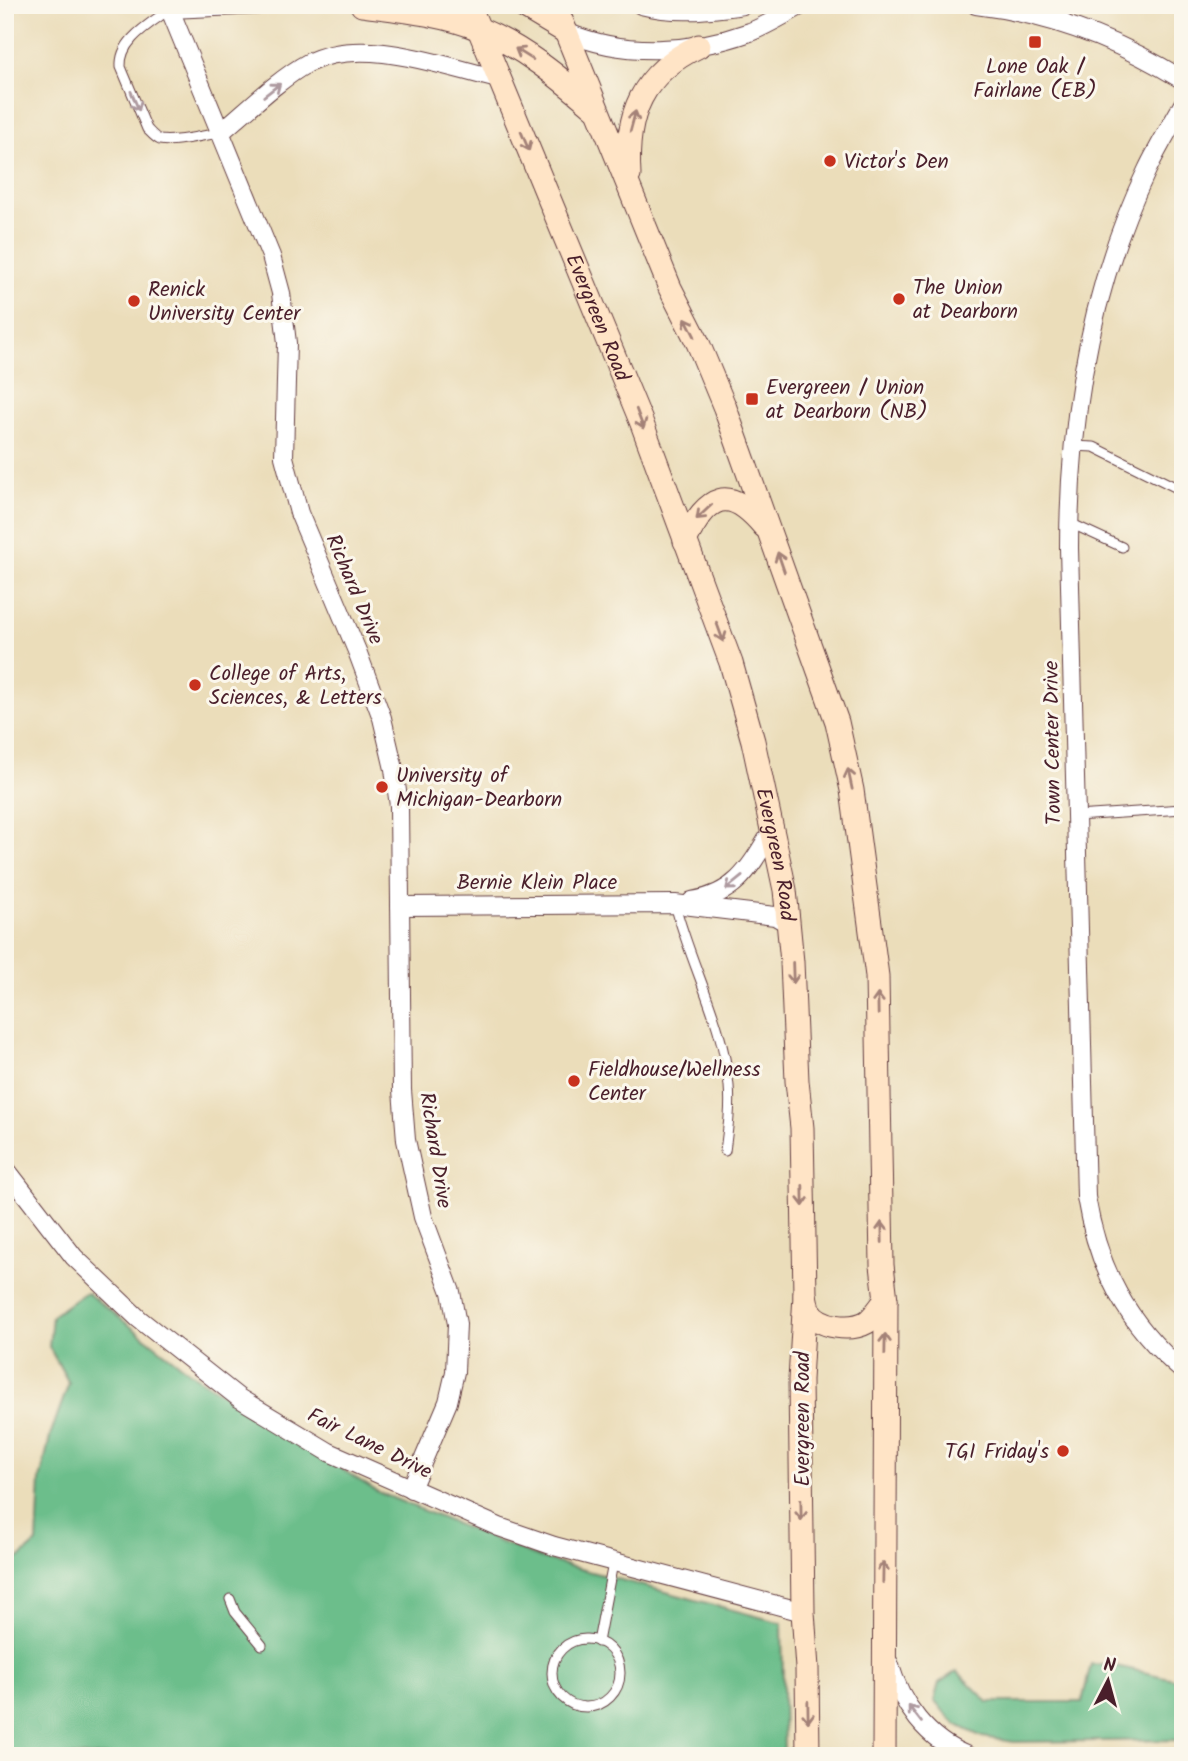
<svg xmlns="http://www.w3.org/2000/svg" width="1188" height="1761" viewBox="0 0 1188 1761" font-family="Kalam,sans-serif">
	<style>
		.forest { fill: #6cbe8b; stroke: #5b6e5b; stroke-width: 2 }
		.lines { fill: none; stroke-linecap: round; stroke-linejoin: round }
		.lane-casing { stroke: #623c40; stroke-width: 11 }
		.street-casing { stroke: #623c40; stroke-width: 20 }
		.secondary-casing { stroke: #623c40; stroke-width: 25 }
		.lane { stroke: #fff; stroke-width: 9 }
		.street { stroke: #fff; stroke-width: 18 }
		.secondary { stroke: #ffe4c6; stroke-width: 23 }
		.oneway { stroke: #a48278 }
		.oneway2 { stroke: #ae9aa0 }
		.poi-dot { fill: #c8321e; stroke: #fbf7ec; stroke-width: 2.5 }
		.labels { text-anchor: middle; stroke-width: 6; stroke-linejoin: round; paint-order: stroke }
		.poi-label { font-size: 21px; fill: #4a1f2b; stroke: #fbf7ec; text-anchor: start }
		.street-label { font-size: 21px; fill: #4a1f2b; stroke: #fbf7ec }
	</style>
	<rect width="100%" height="100%" fill="#fbf7ec"/>
	<filter id="ink" filterUnits="userSpaceOnUse"><feTurbulence type="fractalNoise" baseFrequency=".0143" numOctaves="2"/><feDisplacementMap in="SourceGraphic" scale="14" xChannelSelector="R" yChannelSelector="G"/><feConvolveMatrix kernelMatrix="1 2 1 2 8 2 1 2 1" color-interpolation-filters="sRGB"/></filter>
	<filter id="wash" filterUnits="userSpaceOnUse"><feTurbulence type="fractalNoise" baseFrequency=".00686" numOctaves="4" result="noise"/><feDisplacementMap in="SourceGraphic" scale="28" xChannelSelector="R" yChannelSelector="G"/><feGaussianBlur stdDeviation="1.57" result="paint"/><feColorMatrix in="noise" values="0 0 0 0 0 0 0 0 0 0 0 0 0 0 0 0 0 1.4 0 .05"/><feComposite in="paint" operator="in"/></filter>
	<g filter="url(#wash)">
		<rect width="100%" height="100%" fill="#ebddba"/>
		<!-- forest -->
		<g class="forest">
			<polygon points="86,1292 195,1376 378,1492 539,1558 782,1623 784,1756 5,1756 5,1570 37,1543 40,1480 51,1433 69,1383 49,1347 52,1316"/>
			<polygon points="1091,1664 1116,1666 1183,1681 1183,1740 1014,1742 982,1737 955,1724 934,1701 939,1683 957,1671 988,1702 1082,1702"/>
		</g>
	</g>
	<g filter="url(#ink)">
		<g class="lines">
			<defs>
				<g id="lane">
					<polyline points="1055,5 1068,22"/>
					<path d="M170 9C150 24 119 40 121 67L147 129C151 133 155 138 160 140 175 143 204 135 220 133"/>
					<polyline points="1072,446 1094,447 1183,491"/>
					<polyline points="1070,523 1122,547"/>
					<polyline points="1076,816 1183,809"/>
					<path d="M675 904C690 964 724 1023 729 1086 731 1108 728 1129 725 1151"/>
					<polyline points="1176,1366 1183,1353"/>
					<polyline points="230,1599 235,1612 262,1645"/>
					<circle cx="586" cy="1673" r="34"/>
					<polyline points="598,1642 613,1563"/>
				</g>
				<g id="street">
					<polyline points="168,5 271,256 281,293 287,343 284,457 299,513 357,651 382,718 394,769 399,806 402,1090 406,1140 423,1217 451,1292 457,1324 455,1372 448,1402 411,1489"/>
					<path d="M641 5C676 14 708 10 743 5"/>
					<path d="M976 5C1050 14 1120 41 1183 80"/>
					<polyline points="170,9 261,5"/>
					<path d="M566 32C624 57 691 53 750 32 768 25 785 14 802 5"/>
					<path d="M1183 104C1171 126 1158 147 1147 170 1090 288 1069 418 1069 548L1086 1197C1098 1269 1127 1324 1183 1371"/>
					<path d="M220 133C245 112 280 78 308 63 362 35 442 66 498 79"/>
					<path d="M692 901C737 894 750 867 772 831"/>
					<polyline points="400,906 675,904 775,916 789,924"/>
					<polyline points="5,1168 74,1257 139,1319 239,1398 329,1452 499,1527 554,1546 803,1612"/>
					<path d="M889 1663C901 1704 927 1740 968 1756"/>
				</g>
				<g id="secondary">
					<path d="M362 5C400 10 443 14 479 29 523 47 560 78 595 108"/>
					<path id="s1" d="M469 5 641 421 731 663 753 741 785 890 792 962 797 1081 802 1128 805 1295 800 1380 803 1612 807 1668 808 1756"/>
					<polyline points="521,5 566,32"/>
					<polyline points="555,5 670,288 698,343 725,408 837,722 852,790 877,976 882,1265 886,1300 884,1756"/>
					<path d="M629 175C625 114 642 73 699 46"/>
					<path d="M685 541C708 495 728 484 764 526"/>
					<path d="M805 1295C806 1299 807 1307 809 1311 820 1328 851 1331 867 1322 874 1317 880 1307 886 1300"/>
				</g>
			</defs>
			<!-- lane casing -->
			<use href="#lane" class="lane-casing"/>
			<!-- street casing -->
			<use href="#street" class="street-casing"/>
			<!-- secondary casing -->
			<use href="#secondary" class="secondary-casing"/>
			<!-- lane -->
			<use href="#lane" class="lane"/>
			<!-- street -->
			<use href="#street" class="street"/>
			<!-- secondary -->
			<use href="#secondary" class="secondary"/>
		</g>
		<!-- one-way arrows -->
		<defs><path id="oneway-shaft" d="M-6 0H5M1.5-3L5.5 0L1.5 3" fill="none" stroke-width="1.6" stroke-linecap="round" stroke-linejoin="round" transform="scale(1.75)"/></defs>
		<g class="oneway">
			<use href="#oneway-shaft" transform="translate(524 54) rotate(-148)"/>
			<use href="#oneway-shaft" transform="translate(633 121) rotate(-75)"/>
			<use href="#oneway-shaft" transform="translate(525 141) rotate(67)"/>
			<use href="#oneway-shaft" transform="translate(690 327) rotate(-117)"/>
			<use href="#oneway-shaft" transform="translate(640 419) rotate(69)"/>
			<use href="#oneway-shaft" transform="translate(704 512) rotate(137)"/>
			<use href="#oneway-shaft" transform="translate(781 562) rotate(-109)"/>
			<use href="#oneway-shaft" transform="translate(720 632) rotate(70)"/>
			<use href="#oneway-shaft" transform="translate(850 779) rotate(-102)"/>
			<use href="#oneway-shaft" transform="translate(793 973) rotate(88)"/>
			<use href="#oneway-shaft" transform="translate(878 1004) rotate(-91)"/>
			<use href="#oneway-shaft" transform="translate(803 1196) rotate(89)"/>
			<use href="#oneway-shaft" transform="translate(882 1232) rotate(-91)"/>
			<use href="#oneway-shaft" transform="translate(885 1344) rotate(-89)"/>
			<use href="#oneway-shaft" transform="translate(801 1510) rotate(89)"/>
			<use href="#oneway-shaft" transform="translate(883 1572) rotate(-89)"/>
			<use href="#oneway-shaft" transform="translate(808 1712) rotate(89)"/>
		</g>
		<g class="oneway2">
			<use href="#oneway-shaft" transform="translate(272 90) rotate(-38)"/>
			<use href="#oneway-shaft" transform="translate(135 101) rotate(67)"/>
			<use href="#oneway-shaft" transform="translate(734 883) rotate(141)"/>
			<use href="#oneway-shaft" transform="translate(915 1714) rotate(-128)"/>
		</g>
	</g>
	<!-- markers -->
	<g class="poi-dot">
		<rect x="1028" y="35" width="14" height="14" rx="3.5"/>
		<circle cx="830" cy="161" r="7"/>
		<circle cx="899" cy="299" r="7"/>
		<circle cx="134" cy="301" r="7"/>
		<rect x="745" y="392" width="14" height="14" rx="3.5"/>
		<circle cx="195" cy="685" r="7"/>
		<circle cx="382" cy="787" r="7"/>
		<circle cx="574" cy="1081" r="7"/>
		<circle cx="1063" cy="1451" r="7"/>
	</g>
	<g class="labels">
		<!-- poi labels -->
		<g class="poi-label">
			<text x="1035" y="73" text-anchor="middle">Lone Oak /<tspan x="1035" dy="24">Fairlane (EB)</tspan></text>
			<text x="844" y="168">Victor's Den</text>
			<text x="913" y="294">The Union<tspan x="913" dy="24">at Dearborn</tspan></text>
			<text x="148" y="296">Renick<tspan x="148" dy="24">University Center</tspan></text>
			<text x="766" y="394">Evergreen / Union<tspan x="766" dy="24">at Dearborn (NB)</tspan></text>
			<text x="209" y="680">College of Arts,<tspan x="209" dy="24">Sciences, &amp; Letters</tspan></text>
			<text x="396" y="782">University of<tspan x="396" dy="24">Michigan-Dearborn</tspan></text>
			<text x="588" y="1076">Fieldhouse/Wellness<tspan x="588" dy="24">Center</tspan></text>
			<text x="1049" y="1458" text-anchor="end">TGI Friday's</text>
		</g>
		<!-- street labels -->
		<g class="street-label">
			<text dy="7" stroke="none"><textPath href="#s1" startOffset="338">Evergreen Road</textPath></text>
			<text transform="translate(355 589) rotate(67)" y="7">Richard Drive</text>
			<text transform="translate(1052 743) rotate(-91)" y="7">Town Center Drive</text>
			<text dy="7" stroke="none"><textPath href="#s1" startOffset="905">Evergreen Road</textPath></text>
			<text x="537" y="889">Bernie Klein Place</text>
			<text transform="translate(436 1150) rotate(81)" y="7">Richard Drive</text>
			<text transform="translate(802 1419) rotate(-90)" y="7">Evergreen Road</text>
			<text transform="translate(370 1443) rotate(26)" y="7">Fair Lane Drive</text>
		</g>
	</g>
	<!-- margin -->
	<rect width="1188" height="1761" fill="none" stroke="#fbf7ec" stroke-width="28"/>
	<!-- north arrow -->
	<g transform="translate(1108 1681) rotate(6)" stroke="#fbf7ec" stroke-width="5" paint-order="stroke">
	<path d="M0-5L12 26L0 18L-12 26Z" fill="#4a1f2b"/>
	<text y="-10" font-size="19" font-weight="bold" text-anchor="middle" fill="#4a1f2b">N</text>
	</g>
</svg>
